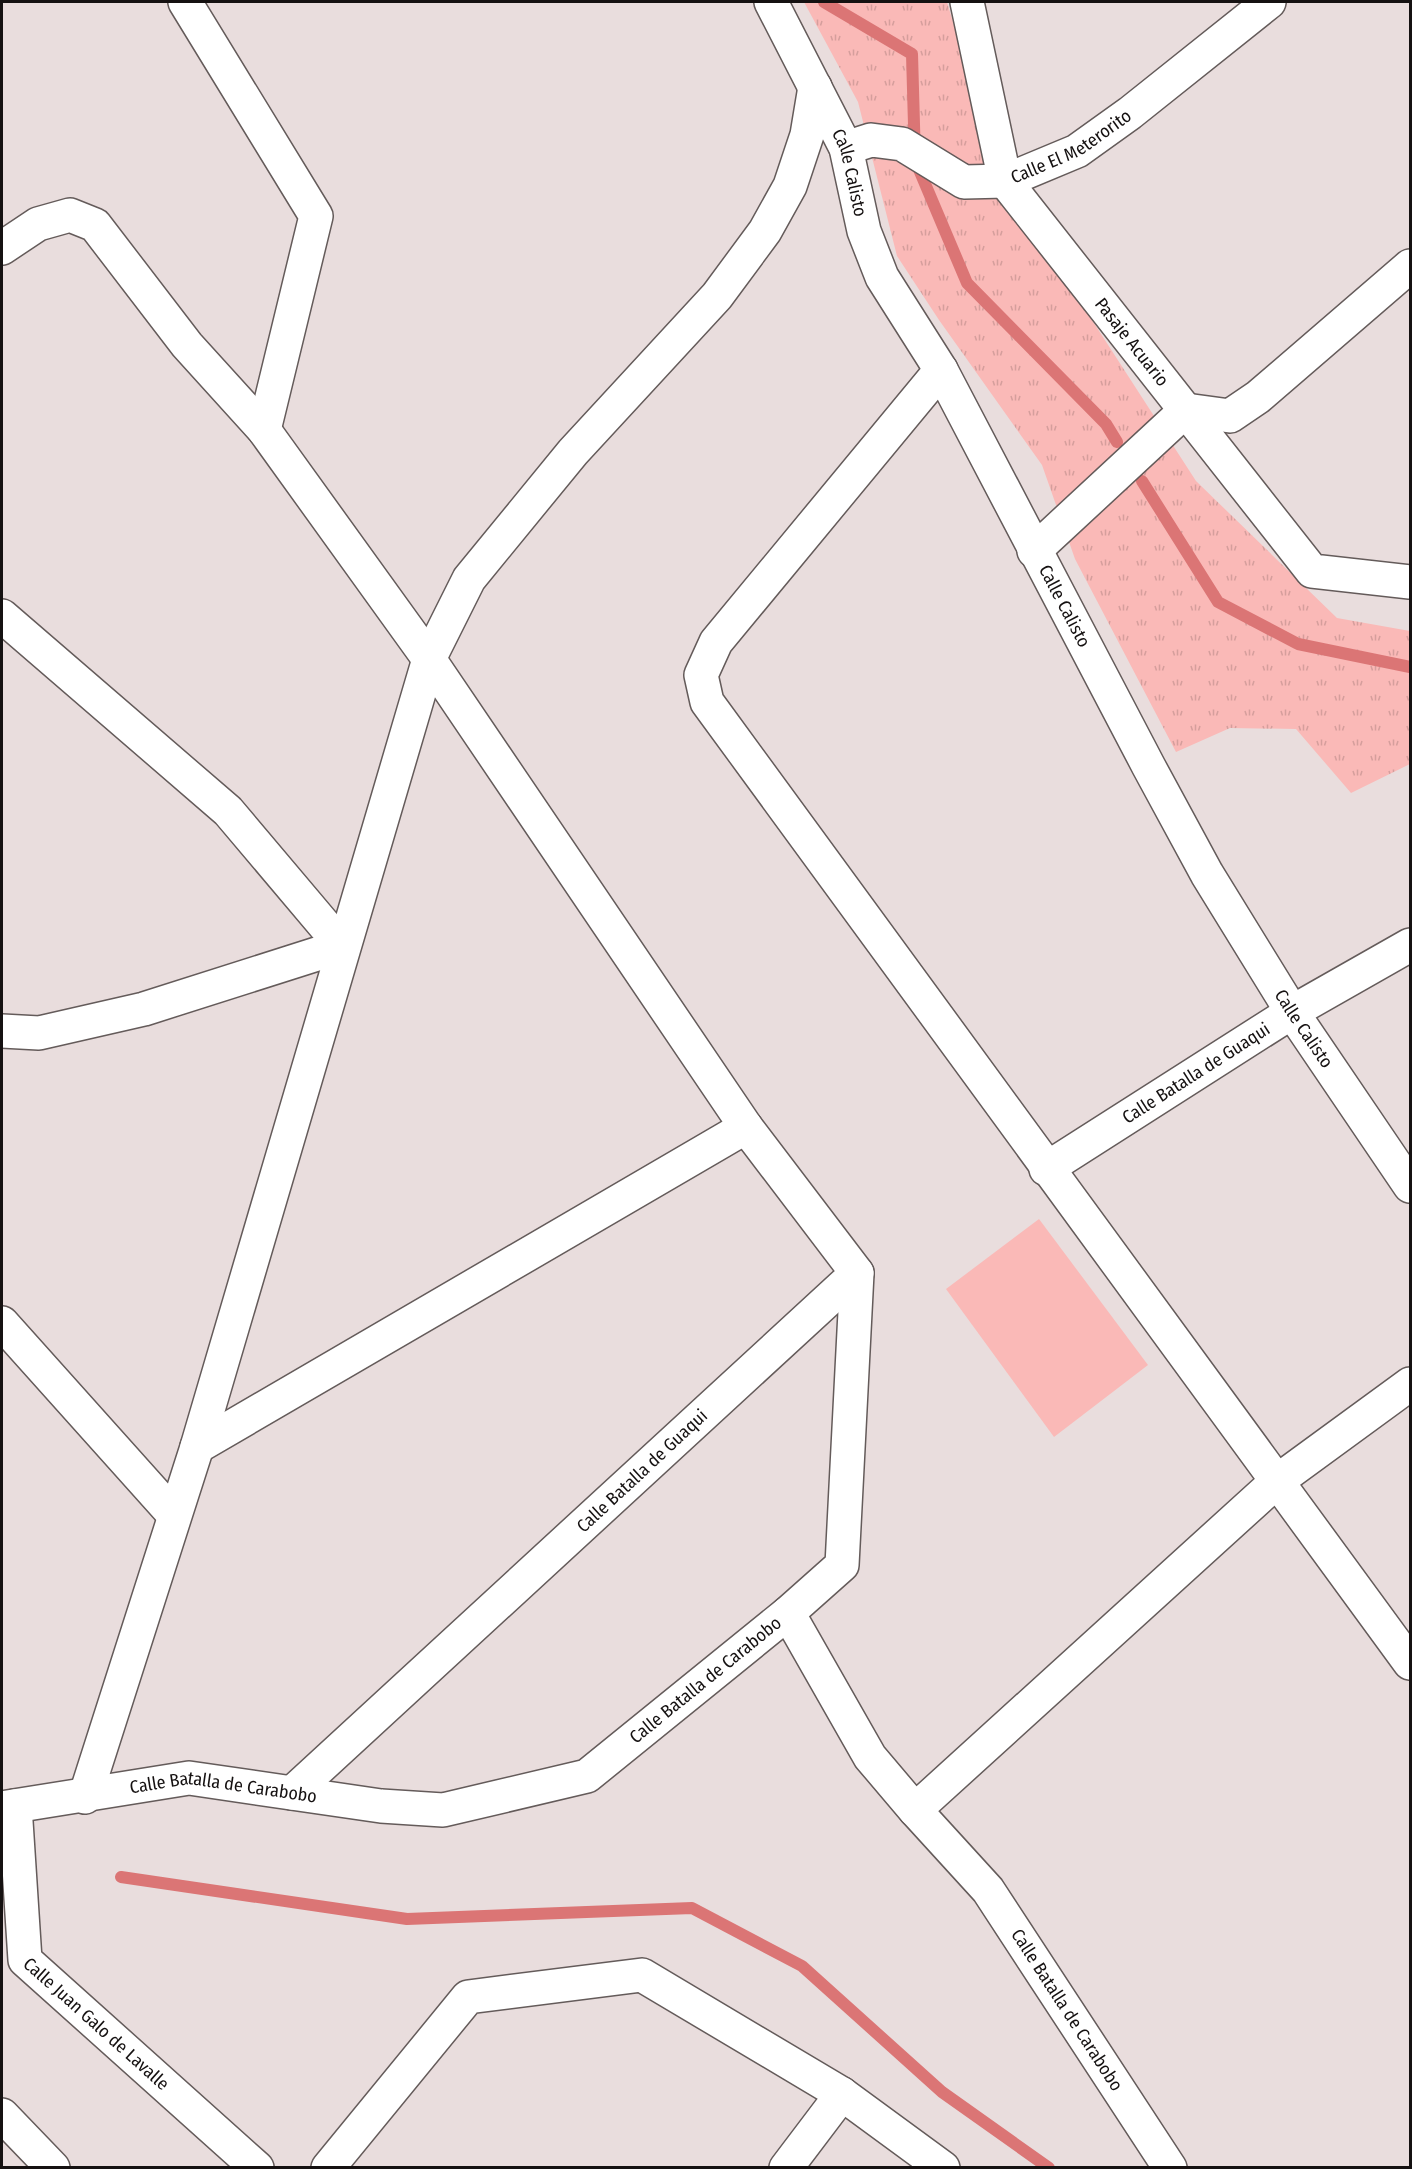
<svg xmlns="http://www.w3.org/2000/svg" width="1412" height="2169" viewBox="0 0 1412 2169" font-family="'Fira Sans Condensed',sans-serif">
	<style>
		.grass { fill: url(#grass-tufts) }
		.garden { fill: #fab9b7 }
		.lines { fill: none; stroke-linecap: round; stroke-linejoin: round }
		.stream { stroke: #db7575; stroke-width: 12 }
		.street-casing { stroke: #645b5a; stroke-width: 36 }
		.secondary-casing { stroke: #645b5a; stroke-width: 36 }
		.street { stroke: #fff; stroke-width: 33 }
		.secondary { stroke: #fff; stroke-width: 33 }
		.labels { text-anchor: middle; stroke-width: 4.5; stroke-linejoin: round; paint-order: stroke }
		.street-label { font-size: 18px; fill: #151111; stroke: #fff }
	</style>
	<defs>
		<pattern id="grass-tufts" width="24" height="20" patternUnits="userSpaceOnUse" patternTransform="scale(1.5)"><rect width="24" height="20" fill="#fab9b7"/><path d="M3 7l-1-3M5 7V3M7 7l1-3M15 17l-1-3M17 17v-4M19 17l1-3" fill="none" stroke="#d59e9c"/></pattern>
	</defs>
	<rect width="100%" height="100%" fill="#e9dddd"/>
	<!-- grass -->
	<polygon class="grass" points="804,2 947,2 990,146 1059,269 1196,481 1337,618 1410,631 1410,764 1351,793 1296,729 1230,728 1176,752 1075,559 1042,465 939,320 897,256 858,102"/>
	<!-- garden -->
	<polygon class="garden" points="1039,1219 1148,1365 1054,1437 946,1289"/>
	<g class="lines">
		<!-- stream -->
		<g class="stream">
			<polyline points="824,2 912,54 915,160 967,283 1106,424 1117,442"/>
			<polyline points="1142,481 1218,602 1298,644 1410,667"/>
			<polyline points="121,1877 407,1919 692,1908 802,1966 942,2092 1049,2168"/>
		</g>
		<defs>
			<g id="street">
				<polyline points="185,2 316,216 264,430"/>
				<path id="s1" d="M967 2 1005 181 1312 571 1410 582"/>
				<path id="s2" d="M846 148 871 140 902 144 964 182 1005 181 1077 151 1130 113 1269 2"/>
				<polyline points="2,248 38,224 70,215 95,225 187,345 264,430 429,659 746,1127 857,1273 292,1793"/>
				<polyline points="941,370 716,642 701,675 707,702 1410,1663"/>
				<polyline points="1186,410 1230,416 1258,397 1410,266"/>
				<polyline points="1034,551 1186,410"/>
				<polyline points="2,616 228,811 342,946 144,1009 39,1033 2,1031"/>
				<path id="s3" d="M1046 1169 1292 1012 1410 945"/>
				<polyline points="2,1323 174,1515"/>
				<polyline points="197,1447 746,1127"/>
				<polyline points="788,1613 842,1565 857,1273"/>
				<polyline points="85,1797 197,1447 429,659 469,579 573,452 717,296 765,231 790,186 807,135 815,87"/>
				<path id="s4" d="M15 1806 25 1960 257 2168"/>
				<path id="s5" d="M2 1808 189 1778 381 1806 443 1810 587 1776 788 1613 870 1757 915 1810"/>
				<polyline points="2,2115 53,2168"/>
				<polyline points="328,2168 468,1997 642,1975 842,2094 943,2168"/>
				<polyline points="786,2168 842,2094"/>
			</g>
			<g id="secondary">
				<path id="s6" d="M771 2 846 148 864 231 882 277 941 370 1149 767 1207 874 1292 1012 1410 1186"/>
				<polyline points="1170,2168 988,1890 915,1810 1276,1482 1410,1384"/>
			</g>
		</defs>
		<!-- street casing -->
		<use href="#street" class="street-casing"/>
		<!-- secondary casing -->
		<use href="#secondary" class="secondary-casing"/>
		<!-- street -->
		<use href="#street" class="street"/>
		<!-- secondary -->
		<use href="#secondary" class="secondary"/>
	</g>
	<g class="labels">
		<!-- street labels -->
		<g class="street-label">
			<text dy="6" stroke="none"><textPath href="#s2" startOffset="246">Calle El Meterorito</textPath></text>
			<text dy="6" stroke="none"><textPath href="#s6" startOffset="189">Calle Calisto</textPath></text>
			<text dy="6" stroke="none"><textPath href="#s1" startOffset="388">Pasaje Acuario</textPath></text>
			<text dy="6" stroke="none"><textPath href="#s6" startOffset="675">Calle Calisto</textPath></text>
			<text dy="6" stroke="none"><textPath href="#s6" startOffset="1161">Calle Calisto</textPath></text>
			<text dy="6" stroke="none"><textPath href="#s3" startOffset="178">Calle Batalla de Guaqui</textPath></text>
			<text transform="translate(642 1471) rotate(-43)" y="6">Calle Batalla de Guaqui</text>
			<text dy="6" stroke="none"><textPath href="#s5" startOffset="746">Calle Batalla de Carabobo</textPath></text>
			<text dy="6" stroke="none"><textPath href="#s5" startOffset="224">Calle Batalla de Carabobo</textPath></text>
			<text transform="translate(1067 2010) rotate(57)" y="6">Calle Batalla de Carabobo</text>
			<text dy="6" stroke="none"><textPath href="#s4" startOffset="250">Calle Juan Galo de Lavalle</textPath></text>
		</g>
	</g>
	<!-- border -->
	<rect width="1412" height="2169" fill="none" stroke="#151111" stroke-width="6"/>
</svg>
